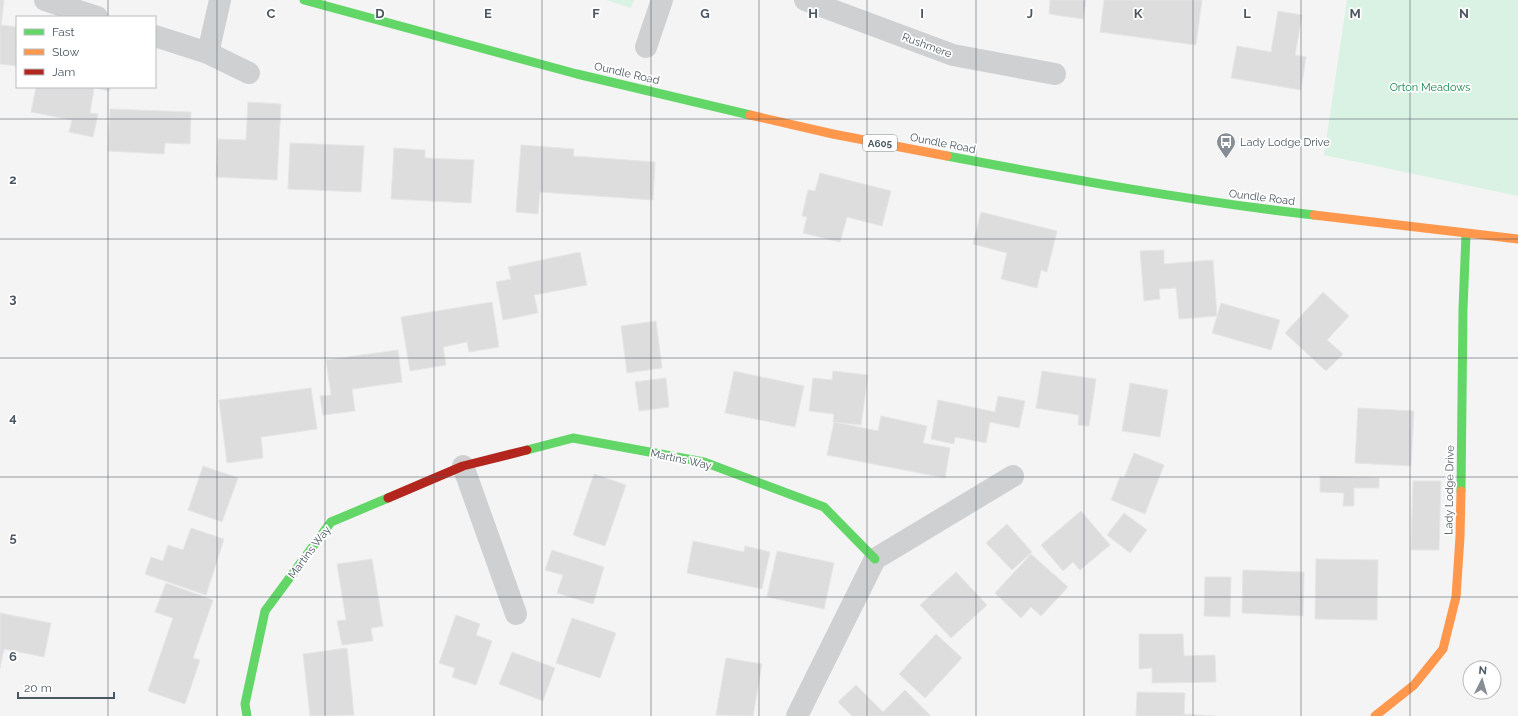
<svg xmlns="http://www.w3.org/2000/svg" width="1518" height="716" viewBox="0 0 1518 716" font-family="Raleway,sans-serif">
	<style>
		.park { fill: #d9f2e3 }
		.building { fill: #ddddde; stroke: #e5e6e7 }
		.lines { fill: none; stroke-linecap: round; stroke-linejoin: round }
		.street { stroke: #ced0d2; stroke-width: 22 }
		.fast { stroke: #63d668; stroke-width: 9 }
		.slow { stroke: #ff974d; stroke-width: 9 }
		.jam { stroke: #b3261e; stroke-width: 9 }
		.grid { fill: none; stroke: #4a5661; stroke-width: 1; stroke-opacity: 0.55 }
		.labels { text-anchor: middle; stroke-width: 3.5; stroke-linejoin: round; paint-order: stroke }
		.shield { fill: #fff; stroke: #808990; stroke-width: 1 }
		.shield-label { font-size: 10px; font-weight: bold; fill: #4a5661 }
		.street-label { font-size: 11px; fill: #4a5661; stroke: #fff }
		.park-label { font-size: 11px; fill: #17864f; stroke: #fff }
		.poi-label { font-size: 11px; fill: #4a5661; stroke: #fff; text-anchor: start }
		.grid-label { font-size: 13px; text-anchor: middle; font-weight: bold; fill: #4a5661; stroke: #fff; stroke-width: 3.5; stroke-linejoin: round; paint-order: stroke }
	</style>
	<rect width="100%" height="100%" fill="#f4f4f4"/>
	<!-- park -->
	<g class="park">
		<polygon points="606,0 634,0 631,8"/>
		<polygon points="1347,0 1518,0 1518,196 1324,155"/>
	</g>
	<!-- building -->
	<g class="building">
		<polygon points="0,0 4,0 1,25 17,27 17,66 0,64"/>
		<polygon points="1050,0 1086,0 1083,19 1049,14"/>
		<polygon points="1104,0 1202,0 1196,45 1100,32"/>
		<polygon points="1278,11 1302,15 1295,55 1306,57 1301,90 1231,78 1237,46 1271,52"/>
		<polygon points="36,87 110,87 110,91 94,88 90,113 98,114 93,137 69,132 72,120 31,112"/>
		<polygon points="248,102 281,104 277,180 216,177 218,139 246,140"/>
		<polygon points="110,109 191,112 190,144 165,143 164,154 108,151"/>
		<polygon points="290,143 364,146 361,192 288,189"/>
		<polygon points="521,145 574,149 573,156 655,162 653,200 540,192 538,214 516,212"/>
		<polygon points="394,148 425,150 425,158 474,160 471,203 391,199"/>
		<polygon points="820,173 891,191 882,226 847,217 840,242 803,233 807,217 802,216 808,190 815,191"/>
		<polygon points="981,212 1057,231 1047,272 1041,270 1037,288 1001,279 1007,253 973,244"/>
		<polygon points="1164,250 1164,264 1213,260 1217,316 1179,319 1176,288 1159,289 1160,299 1144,301 1140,251"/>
		<polygon points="580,252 587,285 534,295 538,313 503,320 496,282 511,279 508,267"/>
		<polygon points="1323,292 1349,316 1327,340 1343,354 1326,371 1285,333"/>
		<polygon points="492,302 499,347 469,352 467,342 443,347 446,365 410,371 401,317"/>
		<polygon points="1221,303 1280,320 1271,350 1212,333"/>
		<polygon points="656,321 662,368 627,373 621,326"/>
		<polygon points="398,350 402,382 352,389 355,411 323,415 320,396 331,395 326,360"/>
		<polygon points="734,371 804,386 795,427 725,413"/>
		<polygon points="833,371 868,375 861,425 833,422 834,414 809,411 813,378 832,380"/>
		<polygon points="1042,371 1096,379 1089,426 1078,425 1079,415 1036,408"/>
		<polygon points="666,378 669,407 639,411 635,382"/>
		<polygon points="1130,383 1168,390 1160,437 1122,431"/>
		<polygon points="311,388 317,429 261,437 263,458 227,463 219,400"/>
		<polygon points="998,396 1025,401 1019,428 990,422 986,443 955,437 954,444 931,439 938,400 995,412"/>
		<polygon points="1358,408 1414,411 1411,466 1355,463"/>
		<polygon points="881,416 927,426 923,443 950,448 945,478 827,455 834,422 878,431"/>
		<polygon points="1134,453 1164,465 1145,514 1111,500 1120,477 1124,478"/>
		<polygon points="203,466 238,478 222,522 188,510"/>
		<polygon points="594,474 626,485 605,546 573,535"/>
		<polygon points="1320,476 1379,478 1379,488 1354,488 1354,506 1343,506 1344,493 1320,492"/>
		<polygon points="1413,481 1441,481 1439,550 1411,550"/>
		<polygon points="1081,511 1110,545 1080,570 1073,562 1063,571 1041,545"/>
		<polygon points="1124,513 1147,530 1130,553 1107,535"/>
		<polygon points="1007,524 1032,552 1012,570 986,543"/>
		<polygon points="191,528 224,539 206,595 145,574 151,557 163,561 168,545 183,550"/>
		<polygon points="693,541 744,552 745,546 770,552 762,589 687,573"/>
		<polygon points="552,550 604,567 593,604 557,593 563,575 545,570"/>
		<polygon points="777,551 834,563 824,609 767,597"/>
		<polygon points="1031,554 1068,587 1041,616 1031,607 1021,618 995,593"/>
		<polygon points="372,559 383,626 371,628 373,641 342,645 337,621 346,620 337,564"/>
		<polygon points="1316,559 1378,560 1377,620 1315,619"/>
		<polygon points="1243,570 1304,572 1303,616 1242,613"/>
		<polygon points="956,572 987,605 951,638 920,605"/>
		<polygon points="1205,577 1231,577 1230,617 1204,616"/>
		<polygon points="166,583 213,600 193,658 200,660 185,704 148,691 173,618 155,612"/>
		<polygon points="0,613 51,623 44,657 4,649 0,668"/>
		<polygon points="456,615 480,624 476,635 492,641 476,685 452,677 455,668 439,663"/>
		<polygon points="572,618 616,633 600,678 556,663"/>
		<polygon points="936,634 962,658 925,698 899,674"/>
		<polygon points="1139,634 1183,634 1184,656 1215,655 1216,682 1152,683 1152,668 1139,669"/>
		<polygon points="347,648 354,715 310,716 303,654"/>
		<polygon points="512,652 555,668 543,701 499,684"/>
		<polygon points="726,658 762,664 753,716 716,715"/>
		<polygon points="856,685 883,712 905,690 931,716 852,716 838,702"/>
		<polygon points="1137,692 1185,693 1184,714 1215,716 1136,716"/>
	</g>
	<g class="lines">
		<!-- street -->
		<g class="street">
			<polyline points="45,0 97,17"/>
			<polyline points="805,0 953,55 1055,74"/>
			<polyline points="155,36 208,53 220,0"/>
			<polyline points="646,47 662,0"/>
			<polyline points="208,53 249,73"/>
			<polyline points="463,466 516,614"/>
			<polyline points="797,716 875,559 1013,476"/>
		</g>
		<!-- fast -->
		<g class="fast">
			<polyline points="304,0 577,74 750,115"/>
			<path d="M947 156C1069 179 1191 201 1314 215"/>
			<polyline points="527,450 573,438 704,462 824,507 875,559"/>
			<polyline points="1461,491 1463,309 1466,234"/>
			<polyline points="247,716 245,704 265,611 331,522 388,498"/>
		</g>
		<!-- slow -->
		<g class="slow">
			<polyline points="750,115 833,134 947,156"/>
			<polyline points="1314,215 1518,239"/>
			<polyline points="1375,716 1414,685 1443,649 1456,597 1460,537 1461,491"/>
		</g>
		<!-- jam -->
		<polyline class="jam" points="388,498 463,466 527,450"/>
	</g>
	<!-- grid -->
	<path class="grid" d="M108 0V17M217 0V716M325 0V716M434 0V716M542 0V716M651 0V716M759 0V716M867 0V716M976 0V716M1084 0V716M1193 0V716M1301 0V716M1410 0V716M108 87V716M0 119H1518M0 239H1518M0 358H1518M0 477H1518M0 597H1518"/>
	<!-- icons -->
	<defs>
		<symbol id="bus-pin" viewBox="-11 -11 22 30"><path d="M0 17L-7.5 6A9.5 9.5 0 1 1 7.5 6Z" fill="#868d94" stroke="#fff"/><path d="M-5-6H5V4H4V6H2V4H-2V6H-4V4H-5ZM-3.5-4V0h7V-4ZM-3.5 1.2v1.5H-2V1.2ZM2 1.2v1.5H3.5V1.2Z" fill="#fff"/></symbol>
	</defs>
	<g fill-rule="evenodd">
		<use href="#bus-pin" x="1215" y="131" width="22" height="30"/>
	</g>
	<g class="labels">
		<!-- shield labels -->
		<rect class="shield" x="863" y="135" width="34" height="16" rx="3"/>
		<g class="shield-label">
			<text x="880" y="147">A605</text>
		</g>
		<!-- street labels -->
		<g class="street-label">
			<text transform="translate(927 45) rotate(20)" y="4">Rushmere</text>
			<text transform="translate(627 73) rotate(13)" y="4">Oundle Road</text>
			<text transform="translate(943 143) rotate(11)" y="4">Oundle Road</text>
			<text transform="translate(1262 197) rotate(7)" y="4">Oundle Road</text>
			<text transform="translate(681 459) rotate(12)" y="4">Martins Way</text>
			<text transform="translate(1449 490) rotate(-89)" y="4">Lady Lodge Drive</text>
			<text transform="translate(309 552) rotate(-53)" y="4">Martins Way</text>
		</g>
		<!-- park labels -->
		<g class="park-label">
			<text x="1430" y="91">Orton Meadows</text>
		</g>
		<!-- poi labels -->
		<g class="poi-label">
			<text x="1240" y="146">Lady Lodge Drive</text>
		</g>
	</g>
	<g class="grid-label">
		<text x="271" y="18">C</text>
		<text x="380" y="18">D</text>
		<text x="488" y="18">E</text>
		<text x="596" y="18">F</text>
		<text x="705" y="18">G</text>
		<text x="813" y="18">H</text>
		<text x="922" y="18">I</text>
		<text x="1030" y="18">J</text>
		<text x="1138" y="18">K</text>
		<text x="1247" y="18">L</text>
		<text x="1355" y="18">M</text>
		<text x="1464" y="18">N</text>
		<text x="13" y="184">2</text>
		<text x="13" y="303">3</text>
		<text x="13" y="422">4</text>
		<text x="13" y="542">5</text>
		<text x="13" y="661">6</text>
	</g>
	<!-- legend -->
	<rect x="16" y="16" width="140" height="72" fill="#ffffff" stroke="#b7bbc0"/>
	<rect x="24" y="29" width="20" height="6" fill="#63d668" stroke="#b7bbc0"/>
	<text x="52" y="36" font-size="12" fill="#4a5661">Fast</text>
	<rect x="24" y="49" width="20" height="6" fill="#ff974d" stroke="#b7bbc0"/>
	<text x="52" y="56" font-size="12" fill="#4a5661">Slow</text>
	<rect x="24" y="69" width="20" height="6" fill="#b3261e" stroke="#b7bbc0"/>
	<text x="52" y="76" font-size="12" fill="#4a5661">Jam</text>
	<!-- north arrow -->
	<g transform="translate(1482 680) rotate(5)"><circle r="19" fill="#ffffff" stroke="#b7bbc0"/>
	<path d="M0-3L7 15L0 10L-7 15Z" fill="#868d94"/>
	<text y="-6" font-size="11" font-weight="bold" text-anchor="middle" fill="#4a5661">N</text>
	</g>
	<!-- scale -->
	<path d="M18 692v6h96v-6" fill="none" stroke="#4a5661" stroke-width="2"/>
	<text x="24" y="692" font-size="12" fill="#4a5661" stroke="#ffffff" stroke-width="3" paint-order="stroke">20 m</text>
</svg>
